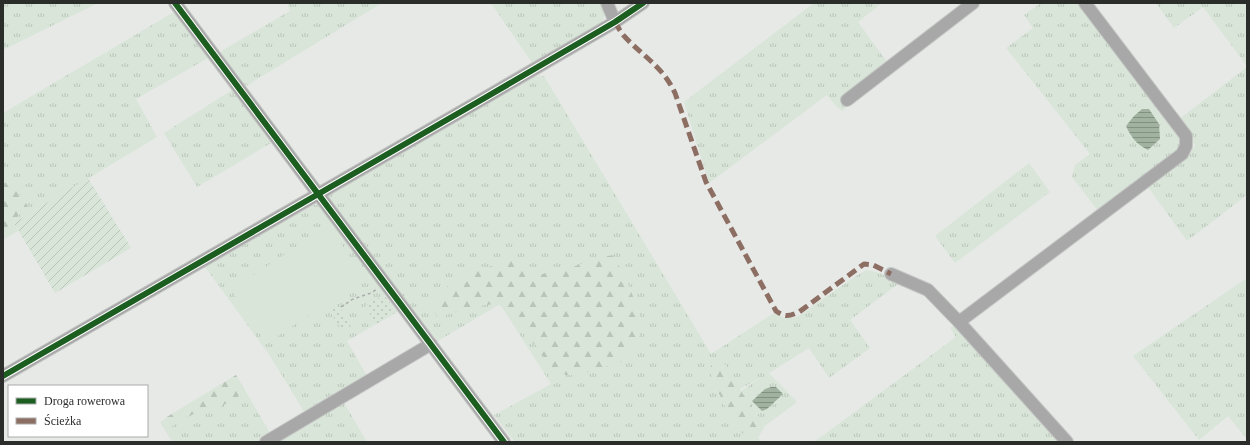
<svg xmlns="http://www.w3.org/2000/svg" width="1250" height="445" viewBox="0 0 1250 445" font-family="Georgia,serif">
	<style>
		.grass { fill: url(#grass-tufts) }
		.forest { fill: url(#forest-firs) }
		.park { fill: url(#park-dots) }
		.garden { fill: url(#garden-furrows) }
		.pitch { fill: #d8e5d8 }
		.water { fill: url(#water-rules) }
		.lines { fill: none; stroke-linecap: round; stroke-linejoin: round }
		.minor-casing { stroke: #c5c7c5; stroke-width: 14 }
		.path { stroke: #ababab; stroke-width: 1.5; stroke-dasharray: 3 3; stroke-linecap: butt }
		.minor { stroke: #a9a8a9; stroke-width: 12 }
		.quiet { stroke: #8d6e63; stroke-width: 5; stroke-dasharray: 10 5; stroke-linecap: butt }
		.cycleway-casing { stroke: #fff; stroke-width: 8 }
		.cycleway { stroke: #1b5e20; stroke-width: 6 }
	</style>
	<defs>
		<pattern id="grass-tufts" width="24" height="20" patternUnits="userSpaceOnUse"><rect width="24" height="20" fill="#d8e5d8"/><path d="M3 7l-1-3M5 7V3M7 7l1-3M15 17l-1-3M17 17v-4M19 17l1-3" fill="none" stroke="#bac5ba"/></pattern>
		<pattern id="forest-firs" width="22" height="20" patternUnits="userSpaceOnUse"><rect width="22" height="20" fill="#d8e5d8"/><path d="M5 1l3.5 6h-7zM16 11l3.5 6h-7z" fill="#bac5ba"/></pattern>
		<pattern id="park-dots" width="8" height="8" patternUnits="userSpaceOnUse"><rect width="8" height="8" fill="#d8e5d8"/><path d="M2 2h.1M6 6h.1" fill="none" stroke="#bac5ba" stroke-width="1.8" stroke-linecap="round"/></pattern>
		<pattern id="garden-furrows" width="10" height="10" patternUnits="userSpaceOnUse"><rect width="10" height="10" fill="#d8e5d8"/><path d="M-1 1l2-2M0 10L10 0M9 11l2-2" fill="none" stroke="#bac5ba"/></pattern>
		<pattern id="water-rules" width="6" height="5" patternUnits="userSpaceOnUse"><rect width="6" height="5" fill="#a1b2a1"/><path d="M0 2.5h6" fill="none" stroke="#839183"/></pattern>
	</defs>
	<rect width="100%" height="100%" fill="#e7e9e7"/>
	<!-- grass -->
	<g class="grass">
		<polygon points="3,3 98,3 3,50"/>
		<polygon points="287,3 382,3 246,86 220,55 223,50 290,11"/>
		<path d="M491 3H603C605 12 606 18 600 25L533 64Z"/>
		<polygon points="814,3 882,3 858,22 887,62 849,91 855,101 842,111 835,105 827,95 709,183 684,102"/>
		<polygon points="1041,3 1079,3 1177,133 1182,141 1183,146 1099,212 1072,177 1075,165 1090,154 1006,48 1033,28 1024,15"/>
		<polygon points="1156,3 1247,3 1247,66 1203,7 1174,28"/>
		<polygon points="174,12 208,58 136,99 157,137 14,223 18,231 3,240 3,231 28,206 9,181 3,184 3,113"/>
		<polygon points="1247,67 1247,195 1187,241 1148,187 1190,154 1195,145 1178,120"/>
		<path d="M544 76 711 354 774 313C782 318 788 319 797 317L856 276 867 270 880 273 898 284 850 320 870 348 829 378 809 348 769 373 797 402 765 426 741 391 762 377 729 395 753 442H515L494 415 551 384 500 304 438 341 328 200 330 193 531 77Z"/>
		<polygon points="232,90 271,143 197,187 164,133"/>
		<polygon points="1029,163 1050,192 955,263 935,236"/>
		<polygon points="318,204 323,208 387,293 384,295 397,312 347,341 367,376 344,403 367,442 172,442 160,422 236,375 270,433 305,413 270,356 203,264 312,205"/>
		<polygon points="1247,278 1247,439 1228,416 1199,440 1133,356"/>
		<polygon points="954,326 1060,442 814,442 956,337 950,328"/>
	</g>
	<!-- forest -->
	<g class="forest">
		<polygon points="9,181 28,206 3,231 3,184"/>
		<polygon points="613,255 626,279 640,314 639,337 624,361 579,375 566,375 552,368 510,311 497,304 484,305 437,317 432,306 440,292 456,280 473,271 519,259 531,269 540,274 556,273 598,258"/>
		<path d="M720 358 728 368 732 378 741 391 765 426 758 438 762 442H753C748 436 741 433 737 428 733 423 710 376 710 372 710 365 713 360 720 358Z"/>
		<polygon points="236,375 246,392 208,414 204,408 169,428 165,418"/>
	</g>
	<!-- park -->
	<g class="park">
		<polygon points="384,295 397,312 376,324 365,306"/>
		<polygon points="339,306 351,326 342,331 330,311"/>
	</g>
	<!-- garden -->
	<polygon class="garden" points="88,178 131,248 55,293 14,223"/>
	<!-- pitch -->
	<polygon class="pitch" points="329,225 364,279 267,343 231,290"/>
	<!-- water -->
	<g class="water">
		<path d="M1142 109H1149L1159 124 1160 139 1148 150C1136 144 1131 137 1126 126L1134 116Z"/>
		<polygon points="771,387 776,387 783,394 767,409 762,411 752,401 765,389"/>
	</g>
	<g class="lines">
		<defs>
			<g id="minor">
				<polyline points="175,3 504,442"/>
				<polyline points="607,3 615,22"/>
				<polyline points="847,100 973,3"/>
				<polyline points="891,274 928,290 959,322 1067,442"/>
				<polyline points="959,322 1182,154 1186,146 1186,136 1085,3"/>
				<polyline points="3,376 476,103 615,22 643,3"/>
				<polyline points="266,442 431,344"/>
			</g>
		</defs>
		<!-- minor casing -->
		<use href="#minor" class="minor-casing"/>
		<!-- path -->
		<polyline class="path" points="341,307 353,299 371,293 377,289"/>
		<!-- minor -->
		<use href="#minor" class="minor"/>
		<!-- quiet -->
		<path class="quiet" d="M615 22C618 27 621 33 625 37 644 57 663 67 675 93L706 182 776 311C786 318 789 316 799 312L864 264 873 265 891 274"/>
		<defs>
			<g id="cycleway">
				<polyline points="175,3 504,442"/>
				<polyline points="3,376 476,103 615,22 643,3"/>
			</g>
		</defs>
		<!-- cycleway casing -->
		<use href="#cycleway" class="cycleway-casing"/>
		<!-- cycleway -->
		<use href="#cycleway" class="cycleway"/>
	</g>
	<!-- border -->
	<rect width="1250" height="445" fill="none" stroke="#2b2d2b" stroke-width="8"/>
	<!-- legend -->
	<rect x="8" y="385" width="140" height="52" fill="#ffffff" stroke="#aaabaa"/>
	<rect x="16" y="398" width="20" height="6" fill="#1b5e20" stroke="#aaabaa"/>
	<text x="44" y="405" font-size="12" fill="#2b2d2b">Droga rowerowa</text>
	<rect x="16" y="418" width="20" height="6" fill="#8d6e63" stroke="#aaabaa"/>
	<text x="44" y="425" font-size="12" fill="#2b2d2b">Ścieżka</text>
</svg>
